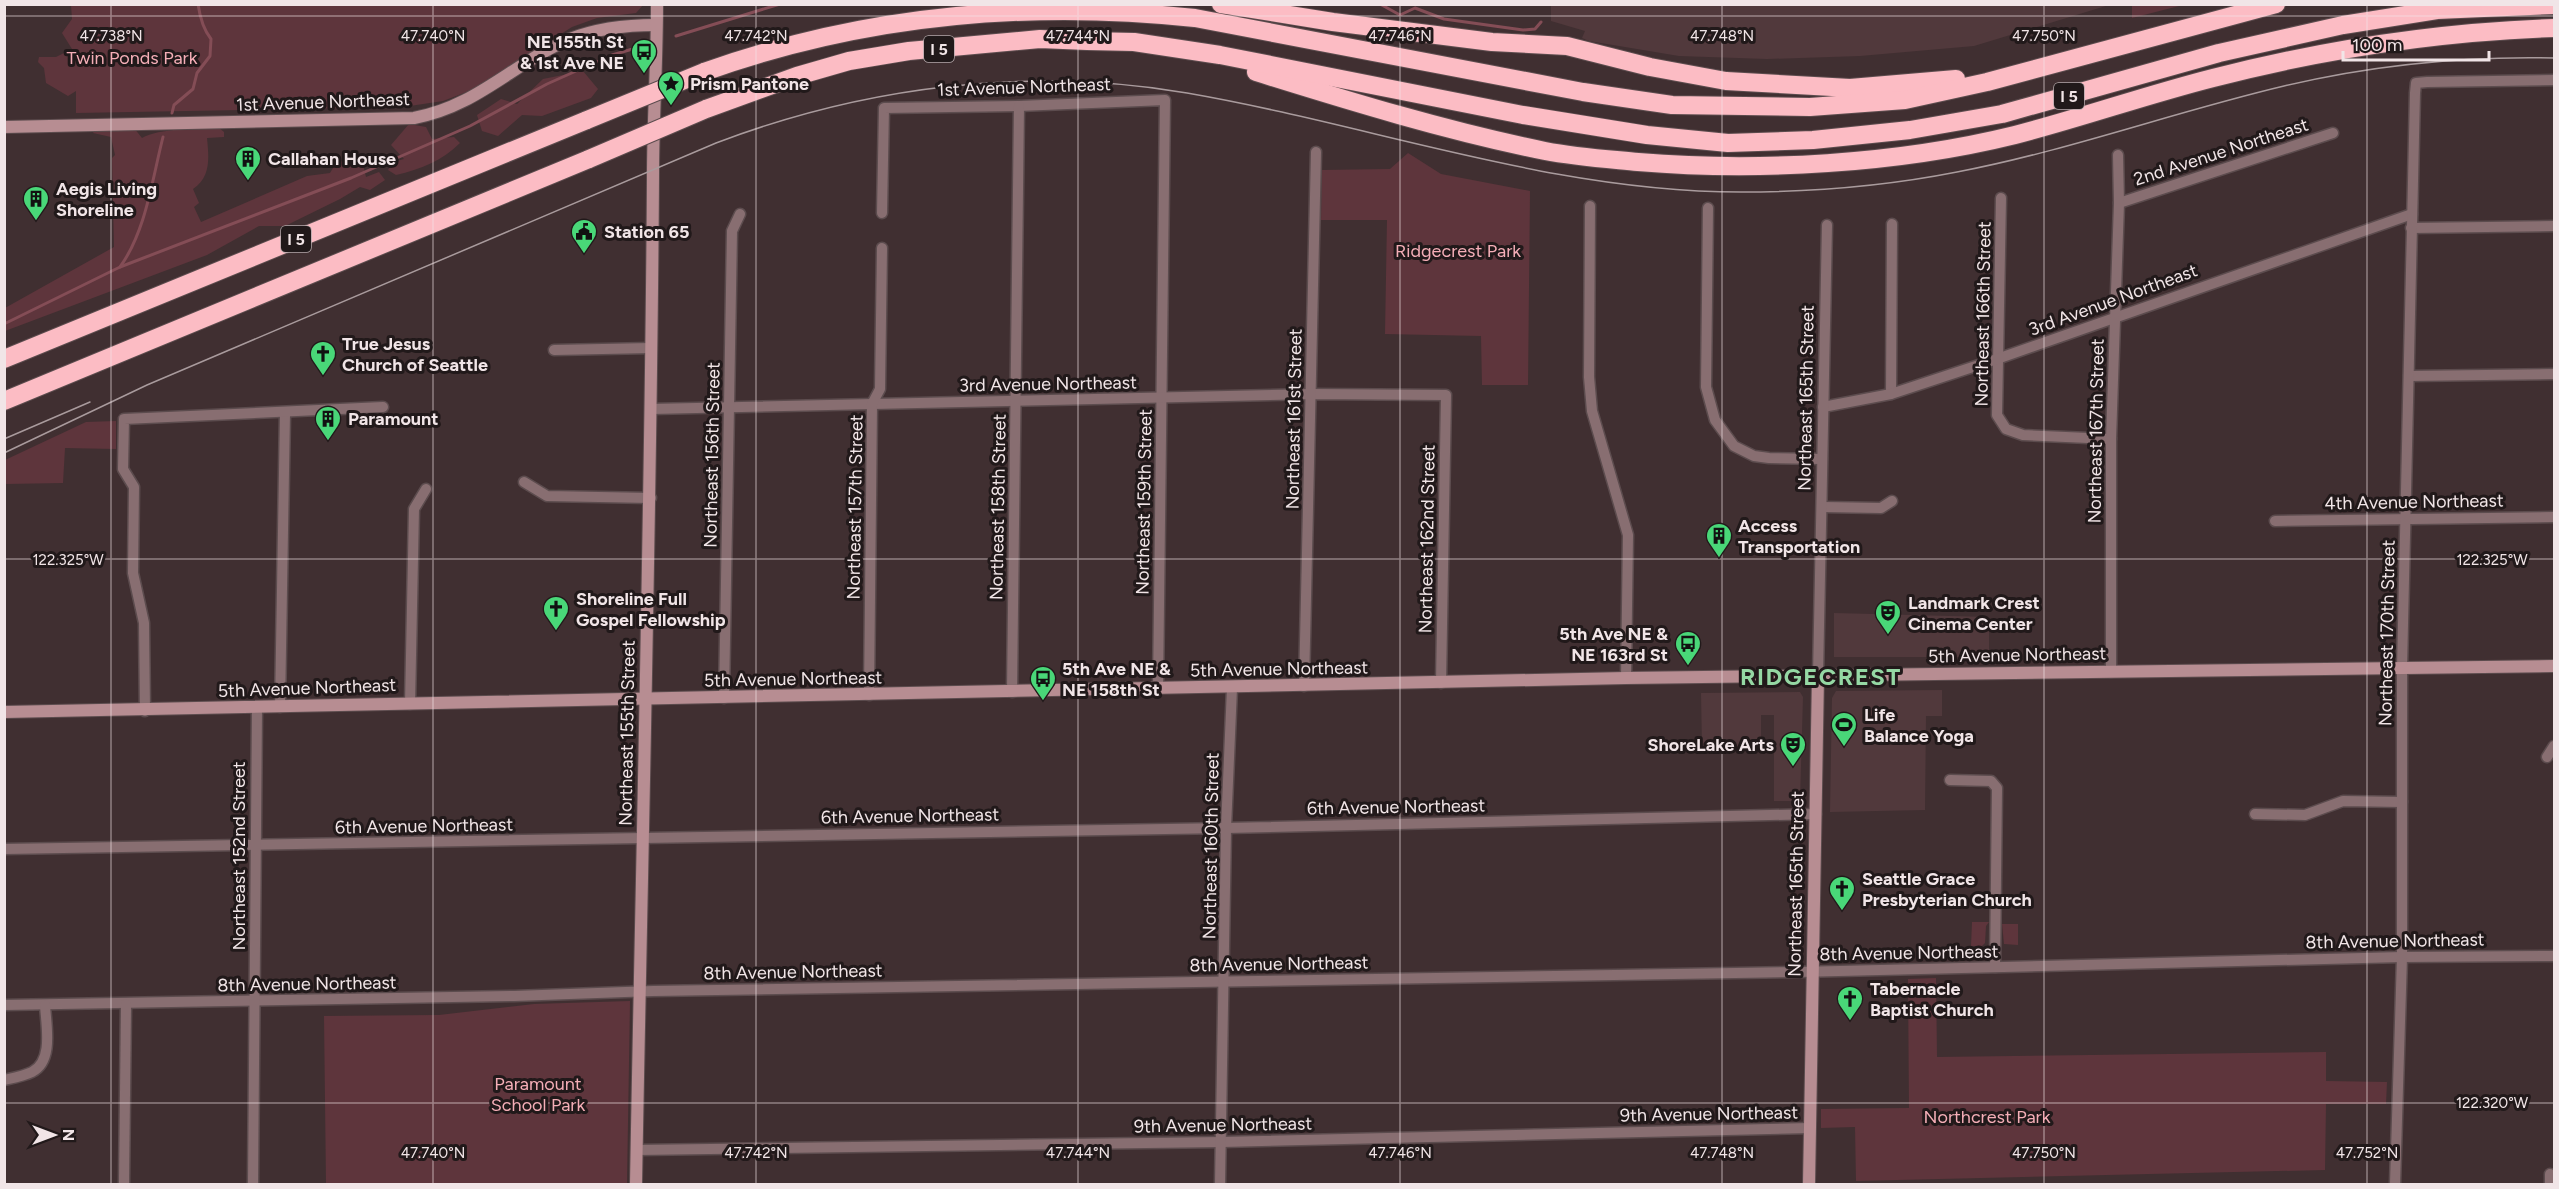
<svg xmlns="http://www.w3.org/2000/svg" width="2559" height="1189" viewBox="0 0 2559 1189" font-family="Figtree,sans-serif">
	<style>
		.built { fill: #51393c }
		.green { fill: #5e353c }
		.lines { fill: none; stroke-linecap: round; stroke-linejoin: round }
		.stream { stroke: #844d56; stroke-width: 3 }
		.street-casing { stroke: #5c4c4e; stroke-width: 13 }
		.secondary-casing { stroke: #5c4c4e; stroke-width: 14 }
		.highway-casing { stroke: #5c4c4e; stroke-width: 20 }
		.street { stroke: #886e71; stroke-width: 10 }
		.secondary { stroke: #b78d92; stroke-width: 12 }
		.highway { stroke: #fcbcc4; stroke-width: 18 }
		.tram { stroke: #a99b9d; stroke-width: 1.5 }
		.highway-bridge-casing { stroke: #5c4c4e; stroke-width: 20; stroke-linecap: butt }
		.highway-bridge { stroke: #fcbcc4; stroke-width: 18 }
		.ticks { fill: none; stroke: #f1e5e7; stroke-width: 1.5; stroke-opacity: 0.45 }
		.labels { text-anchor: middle; stroke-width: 6; stroke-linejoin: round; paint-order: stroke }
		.shield { fill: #21191a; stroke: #b3a8aa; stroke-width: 1.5 }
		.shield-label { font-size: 16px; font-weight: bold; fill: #f1e5e7 }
		.poi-label { font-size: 18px; font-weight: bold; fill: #f1e5e7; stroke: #21191a; text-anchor: start }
		.park-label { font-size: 18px; fill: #f5aeb7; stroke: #21191a }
		.street-label { font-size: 18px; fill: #f1e5e7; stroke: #21191a }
		.district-label { font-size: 24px; font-weight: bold; letter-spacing: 1.5px; fill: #95d8a4; stroke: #21191a }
		.ticks-label { font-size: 15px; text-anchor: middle; fill: #f1e5e7; stroke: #21191a; stroke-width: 6; stroke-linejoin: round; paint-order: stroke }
	</style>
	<rect width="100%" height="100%" fill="#402f31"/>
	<!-- built -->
	<g class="built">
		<polygon points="1551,5 2109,4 2109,5 1974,46 1860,56 1767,59 1679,56 1589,41 1582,38 1585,31 1551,21"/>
		<polygon points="1834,613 1989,617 1989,657 1834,657"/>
		<polygon points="1942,690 1942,716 1926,716 1925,810 1830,812 1832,698 1836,691"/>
		<polygon points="1800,692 1803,697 1800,801 1774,801 1774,715 1761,715 1761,746 1702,747 1701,693"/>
	</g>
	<!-- green -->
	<g class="green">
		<polygon points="71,5 643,5 636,13 597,18 572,27 472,90 443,101 403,107 76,113 76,91 68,96 46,83 44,68 38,62 39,57 56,57 72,49 62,33 72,19"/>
		<polygon points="2132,5 2132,4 2183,5 2132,18"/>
		<polygon points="583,71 598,89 591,98 542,116 522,115 498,136 482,131 477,115 501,99 517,104 543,79"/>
		<path d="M409 124 426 127 432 139 454 137 460 143C442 161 421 169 396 175L388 170 393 162 404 159 391 145Z"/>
		<path d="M134 128 142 138C159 128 198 129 219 128L224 132V137L207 138C209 158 211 177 193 189L199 203 194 207 201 222 307 176 330 173 336 163C346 161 351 156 361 157L366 177 379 172 385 180 370 190 360 187 340 199 285 226H259L207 255 5 331V308L114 247 112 158 115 155 111 137 93 133 95 130Z"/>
		<polygon points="1408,153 1441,174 1530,191 1528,385 1482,385 1481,336 1385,334 1387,220 1321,220 1322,170 1390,169"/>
		<polygon points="116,421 116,449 65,448 63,483 5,484 5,460 86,422"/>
		<polygon points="1972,922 1989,922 1986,926 1985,943 1982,946 1971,946"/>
		<polygon points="2002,924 2018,924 2018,945 2004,944"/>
		<polygon points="1936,978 1937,1057 2326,1052 2326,1081 2387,1082 2386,1104 2326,1104 2325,1170 1856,1181 1855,1127 1821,1128 1821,1109 1909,1108 1908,979"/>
		<polygon points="630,1001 627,1184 326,1184 324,1016 439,1015 534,1004"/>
	</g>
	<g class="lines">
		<!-- stream -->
		<g class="stream">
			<polyline points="1380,4 1400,15 1415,8 1444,19 1523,30 1535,29 1541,22"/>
			<polyline points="676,36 780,4"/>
			<path d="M172 113 174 105 193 89 197 73 210 56 211 39C203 29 200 18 198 4"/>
			<polyline points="120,267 351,178 470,126 547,84 612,55 636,48"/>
			<path d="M4 324 120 267C146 231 152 180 163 137"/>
		</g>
		<defs>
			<g id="street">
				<polyline points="2001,198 1997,415 2006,429 2023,435 2111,439"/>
				<polyline points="2119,203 2333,133"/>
				<polyline points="1590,206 1589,377 1592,411 1628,535 1626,678"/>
				<polyline points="1708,208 1706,387 1715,420 1734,446 1754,456 1769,458 1822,459"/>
				<polyline points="882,213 884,108 1019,106 1165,100 1158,689"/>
				<polyline points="2411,228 2554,226"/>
				<polyline points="554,350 651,348"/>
				<polyline points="2409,376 2554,374"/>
				<polyline points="1891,394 1892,224"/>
				<polyline points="1823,407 1891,394 1997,359 2412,214"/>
				<polyline points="651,409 1311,394 1446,395 1441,683"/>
				<polyline points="524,482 547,496 651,498"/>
				<polyline points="1823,507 1881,508 1892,501"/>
				<polyline points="2275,521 2554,517"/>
				<polyline points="2111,672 2111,439 2119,203 2118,155"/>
				<polyline points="1818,676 1827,225"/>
				<polyline points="1304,686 1316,152"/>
				<polyline points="1012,692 1019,106"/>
				<polyline points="869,695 872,404 880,389 882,248"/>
				<polyline points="724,698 732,231 740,214"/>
				<polyline points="410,704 414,509 426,489"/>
				<polyline points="280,707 285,413"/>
				<polyline points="145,711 144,623 133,573 134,487 123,469 124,419 383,407"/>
				<polyline points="2547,757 2554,746"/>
				<polyline points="1950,780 1991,781 1997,788 1995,967"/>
				<polyline points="2255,814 2305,815 2343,801 2402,802"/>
				<polyline points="4,849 1226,828 1816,814"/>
				<polyline points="4,1005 514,996 653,991 1798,972 2402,957 2554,956"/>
				<path d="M4 1080C13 1078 24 1076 32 1072 54 1061 46 1025 45 1005"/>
				<polyline points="637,1150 1222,1142 1810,1128"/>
				<polyline points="124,1184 126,1004"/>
				<polyline points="253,1184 257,708"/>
				<polyline points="1220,1184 1226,828 1232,688"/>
				<polyline points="2395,1184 2402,957 2402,668 2415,93 2416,83 2427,82 2554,80"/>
				<polyline points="2550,1184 2550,1174"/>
			</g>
			<g id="secondary">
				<path d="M4 127 414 118C478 106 513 63 570 39 598 28 626 25 656 25"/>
				<polyline points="4,712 1626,678 2554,666"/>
				<path d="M636 1184C642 848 651 513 653 176 653 119 657 62 657 4"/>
				<polyline points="1809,1184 1818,676"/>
			</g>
			<g id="highway">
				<polyline points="1221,4 1333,22 1492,42 1567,46 1650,67 1726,81 1850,88 1956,79"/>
				<path d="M704 72C864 15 1027 0 1195 18L1583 92 1672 105 1810 107 1905 100 1987 82 2276 4"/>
				<path d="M1256 72C1352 102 1447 131 1545 151 1576 157 1607 159 1638 162 1758 172 1898 164 2015 135 2081 118 2146 95 2213 78 2325 49 2439 32 2554 28"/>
				<polyline points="706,109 797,76 849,61 909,51 1040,39 1087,41 1134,42 1220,55 1523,115 1647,135 1728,143 1813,140 1910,130 2002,114 2219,53 2343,25 2437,10 2554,5"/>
				<polyline points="4,359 587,120"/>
				<polyline points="4,401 589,159"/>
			</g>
		</defs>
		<!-- street casing -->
		<use href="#street" class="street-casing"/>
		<!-- secondary casing -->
		<use href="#secondary" class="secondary-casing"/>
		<!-- highway casing -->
		<use href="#highway" class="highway-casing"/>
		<!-- street -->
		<use href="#street" class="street"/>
		<!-- secondary -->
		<use href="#secondary" class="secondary"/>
		<!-- highway -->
		<use href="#highway" class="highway"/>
		<!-- tram -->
		<g class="tram">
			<polyline points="4,439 90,402"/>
			<path d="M4 453 147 385 716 143C866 86 1028 66 1187 93 1372 125 1551 192 1741 192 1814 192 1886 186 1957 172 2067 151 2174 112 2284 86 2373 65 2463 56 2554 58"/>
		</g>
		<defs>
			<g id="highway-bridge">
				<polyline points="587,120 704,72"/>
				<polyline points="589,159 706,109"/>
			</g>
		</defs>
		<!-- highway-bridge casing -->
		<use href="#highway-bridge" class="highway-bridge-casing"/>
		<!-- highway-bridge -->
		<use href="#highway-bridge" class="highway-bridge"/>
	</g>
	<!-- ticks -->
	<path class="ticks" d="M111 4V1184M433 4V1184M756 4V1184M1078 4V1184M1400 4V1184M1722 4V1184M2044 4V1184M2367 4V1184M4 16H2554M4 559H2554M4 1103H2554"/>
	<!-- icons -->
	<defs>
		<symbol id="bus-pin" viewBox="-11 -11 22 30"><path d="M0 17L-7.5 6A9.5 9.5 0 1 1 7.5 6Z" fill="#49d778" stroke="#21191a"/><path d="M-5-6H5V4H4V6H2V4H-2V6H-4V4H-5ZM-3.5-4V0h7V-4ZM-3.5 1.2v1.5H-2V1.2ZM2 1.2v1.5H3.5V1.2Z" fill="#111"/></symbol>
		<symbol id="sight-pin" viewBox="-11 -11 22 30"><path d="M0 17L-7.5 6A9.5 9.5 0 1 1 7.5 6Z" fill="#49d778" stroke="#21191a"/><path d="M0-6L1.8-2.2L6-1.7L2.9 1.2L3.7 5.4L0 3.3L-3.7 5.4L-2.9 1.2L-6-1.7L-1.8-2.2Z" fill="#111"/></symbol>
		<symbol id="building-pin" viewBox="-11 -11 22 30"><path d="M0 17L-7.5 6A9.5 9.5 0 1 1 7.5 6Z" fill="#49d778" stroke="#21191a"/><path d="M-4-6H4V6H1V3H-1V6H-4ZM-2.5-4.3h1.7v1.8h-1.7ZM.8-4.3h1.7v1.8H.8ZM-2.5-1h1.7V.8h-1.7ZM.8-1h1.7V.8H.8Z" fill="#111"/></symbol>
		<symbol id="civic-pin" viewBox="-11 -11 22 30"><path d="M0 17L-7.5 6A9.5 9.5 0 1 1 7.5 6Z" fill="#49d778" stroke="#21191a"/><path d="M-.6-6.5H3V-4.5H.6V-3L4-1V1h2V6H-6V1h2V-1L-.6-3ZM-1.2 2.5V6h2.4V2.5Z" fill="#111"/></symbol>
		<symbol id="church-pin" viewBox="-11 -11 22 30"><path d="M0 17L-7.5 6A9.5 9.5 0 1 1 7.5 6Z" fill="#49d778" stroke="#21191a"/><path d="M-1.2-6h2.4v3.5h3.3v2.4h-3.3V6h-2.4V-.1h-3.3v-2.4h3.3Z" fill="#111"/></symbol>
		<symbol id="theatre-pin" viewBox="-11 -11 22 30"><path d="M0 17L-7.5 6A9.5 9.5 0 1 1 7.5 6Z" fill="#49d778" stroke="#21191a"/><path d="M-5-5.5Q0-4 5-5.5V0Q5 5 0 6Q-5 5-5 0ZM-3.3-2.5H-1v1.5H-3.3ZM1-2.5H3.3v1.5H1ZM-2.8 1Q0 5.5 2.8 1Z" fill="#111"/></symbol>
		<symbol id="stadium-pin" viewBox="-11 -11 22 30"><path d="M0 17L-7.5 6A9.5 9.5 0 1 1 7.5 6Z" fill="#49d778" stroke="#21191a"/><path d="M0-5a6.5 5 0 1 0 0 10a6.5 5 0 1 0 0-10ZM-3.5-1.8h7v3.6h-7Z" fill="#111"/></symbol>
	</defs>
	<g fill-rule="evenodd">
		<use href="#bus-pin" x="629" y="37" width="30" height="40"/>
		<use href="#sight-pin" x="656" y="69" width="30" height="40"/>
		<use href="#building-pin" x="233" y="144" width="30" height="40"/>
		<use href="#building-pin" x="21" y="184" width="30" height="40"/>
		<use href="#civic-pin" x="569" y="217" width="30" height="40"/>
		<use href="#church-pin" x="308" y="339" width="30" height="40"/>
		<use href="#building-pin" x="313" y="404" width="30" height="40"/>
		<use href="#building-pin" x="1704" y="521" width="30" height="40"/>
		<use href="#church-pin" x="541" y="594" width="30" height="40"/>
		<use href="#theatre-pin" x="1873" y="598" width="30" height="40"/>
		<use href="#bus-pin" x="1673" y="629" width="30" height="40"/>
		<use href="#bus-pin" x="1028" y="664" width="30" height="40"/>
		<use href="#stadium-pin" x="1829" y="710" width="30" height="40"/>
		<use href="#theatre-pin" x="1778" y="730" width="30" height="40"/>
		<use href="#church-pin" x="1827" y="874" width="30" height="40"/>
		<use href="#church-pin" x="1835" y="984" width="30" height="40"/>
	</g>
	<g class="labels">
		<!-- shield labels -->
		<g class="shield">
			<rect x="924" y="36" width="30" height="26" rx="4.5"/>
			<rect x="2054" y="83" width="30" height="26" rx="4.5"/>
			<rect x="281" y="226" width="30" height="26" rx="4.5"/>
		</g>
		<g class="shield-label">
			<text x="939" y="55">I 5</text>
			<text x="2069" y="102">I 5</text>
			<text x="296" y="245">I 5</text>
		</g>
		<!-- poi labels -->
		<g class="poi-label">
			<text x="624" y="48" text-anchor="end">NE 155th St<tspan x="624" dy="21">&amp; 1st Ave NE</tspan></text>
			<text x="690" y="90">Prism Pantone</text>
			<text x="268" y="165">Callahan House</text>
			<text x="56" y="195">Aegis Living<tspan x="56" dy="21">Shoreline</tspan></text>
			<text x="604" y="238">Station 65</text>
			<text x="342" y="350">True Jesus<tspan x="342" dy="21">Church of Seattle</tspan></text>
			<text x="348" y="425">Paramount</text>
			<text x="1738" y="532">Access<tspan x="1738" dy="21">Transportation</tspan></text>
			<text x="576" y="605">Shoreline Full<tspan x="576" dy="21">Gospel Fellowship</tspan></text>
			<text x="1908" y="609">Landmark Crest<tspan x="1908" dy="21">Cinema Center</tspan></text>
			<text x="1668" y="640" text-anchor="end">5th Ave NE &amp;<tspan x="1668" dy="21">NE 163rd St</tspan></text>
			<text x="1062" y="675">5th Ave NE &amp;<tspan x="1062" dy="21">NE 158th St</tspan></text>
			<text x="1864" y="721">Life<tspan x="1864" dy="21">Balance Yoga</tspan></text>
			<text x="1774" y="751" text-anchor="end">ShoreLake Arts</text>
			<text x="1862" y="885">Seattle Grace<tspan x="1862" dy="21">Presbyterian Church</tspan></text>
			<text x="1870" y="995">Tabernacle<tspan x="1870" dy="21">Baptist Church</tspan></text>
		</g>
		<!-- park labels -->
		<g class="park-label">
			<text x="132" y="64">Twin Ponds Park</text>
			<text x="1458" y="257">Ridgecrest Park</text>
			<text x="538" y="1090">Paramount<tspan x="538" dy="21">School Park</tspan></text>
			<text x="1987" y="1123">Northcrest Park</text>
		</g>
		<!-- street labels -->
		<g class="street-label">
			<text transform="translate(1024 87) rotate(-2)" y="6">1st Avenue Northeast</text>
			<text transform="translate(323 102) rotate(-2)" y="6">1st Avenue Northeast</text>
			<text transform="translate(2221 152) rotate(-18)" y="6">2nd Avenue Northeast</text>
			<text transform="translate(2113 300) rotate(-20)" y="6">3rd Avenue Northeast</text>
			<text transform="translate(1983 314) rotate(-89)" y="6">Northeast 166th Street</text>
			<text transform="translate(1048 384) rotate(-1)" y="6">3rd Avenue Northeast</text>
			<text transform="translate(1806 398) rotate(-89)" y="6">Northeast 165th Street</text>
			<text transform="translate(1294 419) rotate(-89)" y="6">Northeast 161st Street</text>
			<text transform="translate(2096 431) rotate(-89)" y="6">Northeast 167th Street</text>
			<text transform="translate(712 455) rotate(-89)" y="6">Northeast 156th Street</text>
			<text transform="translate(1144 502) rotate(-89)" y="6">Northeast 159th Street</text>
			<text transform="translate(2414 502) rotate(-1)" y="6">4th Avenue Northeast</text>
			<text transform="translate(855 507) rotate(-89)" y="6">Northeast 157th Street</text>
			<text transform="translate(998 507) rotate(-89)" y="6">Northeast 158th Street</text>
			<text transform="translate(1427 539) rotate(-89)" y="6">Northeast 162nd Street</text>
			<text transform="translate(2387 633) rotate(-89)" y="6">Northeast 170th Street</text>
			<text transform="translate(2017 655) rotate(-1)" y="6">5th Avenue Northeast</text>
			<text transform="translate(1279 669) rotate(-1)" y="6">5th Avenue Northeast</text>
			<text transform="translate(793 679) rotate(-1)" y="6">5th Avenue Northeast</text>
			<text transform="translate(307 688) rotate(-2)" y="6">5th Avenue Northeast</text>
			<text transform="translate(627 733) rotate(-89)" y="6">Northeast 155th Street</text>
			<text transform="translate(1396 807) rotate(-1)" y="6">6th Avenue Northeast</text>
			<text transform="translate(910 816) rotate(-1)" y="6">6th Avenue Northeast</text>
			<text transform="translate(424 826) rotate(-1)" y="6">6th Avenue Northeast</text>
			<text transform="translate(1211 846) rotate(-89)" y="6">Northeast 160th Street</text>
			<text transform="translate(239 856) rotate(-90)" y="6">Northeast 152nd Street</text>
			<text transform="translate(1796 884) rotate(-89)" y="6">Northeast 165th Street</text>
			<text transform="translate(2395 941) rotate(-1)" y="6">8th Avenue Northeast</text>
			<text transform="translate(1909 953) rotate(-1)" y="6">8th Avenue Northeast</text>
			<text transform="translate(1279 964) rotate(-1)" y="6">8th Avenue Northeast</text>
			<text transform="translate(793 972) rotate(-1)" y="6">8th Avenue Northeast</text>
			<text transform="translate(307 984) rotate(-1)" y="6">8th Avenue Northeast</text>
			<text transform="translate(1709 1114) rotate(-1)" y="6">9th Avenue Northeast</text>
			<text transform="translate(1223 1125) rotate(-1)" y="6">9th Avenue Northeast</text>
		</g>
		<!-- district labels -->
		<g class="district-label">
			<text x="1821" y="685">RIDGECREST</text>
		</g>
	</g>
	<g class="ticks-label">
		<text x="111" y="41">47.738°N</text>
		<text x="433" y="41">47.740°N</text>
		<text x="756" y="41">47.742°N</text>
		<text x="1078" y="41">47.744°N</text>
		<text x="1400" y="41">47.746°N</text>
		<text x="1722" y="41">47.748°N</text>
		<text x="2044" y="41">47.750°N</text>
		<text x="2492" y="565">122.325°W</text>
		<text x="68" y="565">122.325°W</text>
		<text x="2492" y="1108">122.320°W</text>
		<text x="433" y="1158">47.740°N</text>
		<text x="756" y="1158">47.742°N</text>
		<text x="1078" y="1158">47.744°N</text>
		<text x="1400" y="1158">47.746°N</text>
		<text x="1722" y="1158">47.748°N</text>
		<text x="2044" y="1158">47.750°N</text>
		<text x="2367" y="1158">47.752°N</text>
	</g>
	<!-- border -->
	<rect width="2559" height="1189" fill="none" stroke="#f1e5e7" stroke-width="12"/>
	<!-- north arrow -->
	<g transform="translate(54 1135) rotate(90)" stroke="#21191a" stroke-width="4.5" paint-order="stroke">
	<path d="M0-4.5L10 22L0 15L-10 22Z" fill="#f1e5e7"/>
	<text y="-9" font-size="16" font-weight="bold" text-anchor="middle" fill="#f1e5e7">N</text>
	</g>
	<!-- scale -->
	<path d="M2343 51v9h146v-9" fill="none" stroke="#f1e5e7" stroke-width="3"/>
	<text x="2352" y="51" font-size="18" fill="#f1e5e7" stroke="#21191a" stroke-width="4.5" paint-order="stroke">100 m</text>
</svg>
